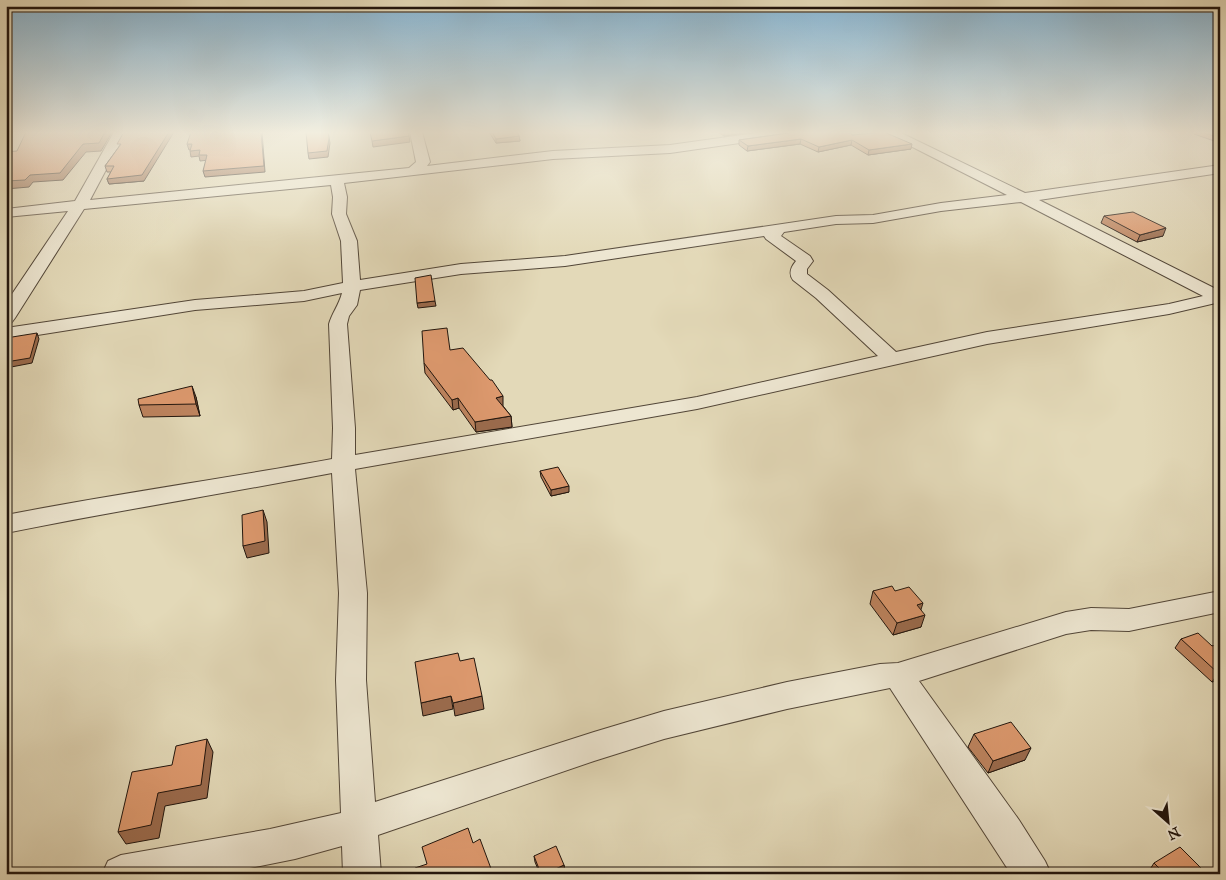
<svg xmlns="http://www.w3.org/2000/svg" width="1226" height="880" viewBox="0 0 1226 880" font-family="'IM FELL Great Primer',serif">
	<style>
		.lines { fill: none; stroke-linecap: round; stroke-linejoin: round }
		.minor-casing { stroke: #524638; stroke-width: 2 }
		.minor { fill: #ede6d1; fill-rule: evenodd }
		.wall { fill: #be845f; stroke: #21150d }
		.shaded-wall { fill: #9b6b4d; stroke: #21150d }
		.building { fill: #dd996e; stroke: #21150d }
	</style>
	<rect width="100%" height="100%" fill="#e3d9b8"/>
	<filter id="stains"><feTurbulence type="fractalNoise" baseFrequency=".004" numOctaves="4"/><feColorMatrix values="0 0 0 0 .2 0 0 0 0 .09 0 0 0 0 .02 0 0 0 .5 -.17"/></filter>
	<radialGradient id="worn" r=".72"><stop offset=".6" stop-color="#630" stop-opacity="0"/><stop offset="1" stop-color="#630" stop-opacity=".3"/></radialGradient>
	<g class="lines">
		<defs>
			<path id="minor" d="M114 132H126L90 200 409 168 416 162 410 132H422L430 162 427 166 553 151 670 145 763 132H794L788 136 670 153 553 159 344 183 347 197 346 214 357 241 360 280 461 264 565 256 836 216 873 215 941 203 1007 195 883 132H899L1025 193 1220 165V173L1039 200 1220 291V302L1169 314 987 344 697 409 355 469 367 593 366 680 375 802 594 732 664 711 787 682 880 664 898 663 1066 612 1091 608 1129 609 1220 591V612L1129 631 1091 630 1066 634 919 681 1019 820 1045 861 1051 874H1011L890 688 787 709 664 739 594 761 378 835 381 874H343L342 846 295 859 220 874H102L108 861 121 855 270 829 341 813 336 680 339 593 332 473C223 494 114 511 6 533V515C114 494 223 479 332 459L333 428 329 324C332 313 339 305 342 293L304 301 195 310 6 340V328L195 300 304 291 343 283 341 241 332 214 333 197 331 185 84 209 15 318 12 322 6 323V303L68 211 6 217V209L75 201ZM1021 202 1203 296 1169 304 987 332 896 352 828 290 807 274V269L813 261 810 256 781 236 784 232 836 224 873 223 941 211ZM764 236 766 239 796 261C791 267 788 273 793 280L816 298 878 356 697 397 355 455V428L347 324 349 316 357 305 360 290 461 274 565 266Z"/>
		</defs>
		<!-- minor casing -->
		<use href="#minor" class="minor-casing"/>
		<!-- minor -->
		<use href="#minor" class="minor"/>
	</g>
	<!-- wall -->
	<g class="wall">
		<polygon points="489,132 517,132 519,136 520,141 496,143"/>
		<polygon points="718,132 749,132 724,136"/>
		<polygon points="1194,132 1220,132 1220,143 1194,134"/>
		<polygon points="789,133 853,135 911,149 868,155 851,145 818,152 800,144 747,151 739,145 739,140"/>
		<polygon points="118,148 144,181 109,184 107,179 111,172 107,172 105,166"/>
		<polygon points="1104,216 1163,236 1137,242 1101,223"/>
		<polygon points="450,350 503,406 511,416 512,427 476,432 459,408 453,410 425,373 424,363"/>
		<polygon points="196,397 200,416 143,417 139,405"/>
		<polygon points="540,471 569,492 551,496 541,477"/>
		<polygon points="873,591 895,591 921,610 921,627 893,635 870,604"/>
		<polygon points="1181,639 1212,646 1220,644 1220,683 1217,680 1212,682 1175,648"/>
		<polygon points="974,734 1025,760 988,773 968,747"/>
		<polygon points="534,856 564,865 565,871 558,874 540,874 535,862"/>
		<polygon points="1154,863 1207,874 1147,874"/>
	</g>
	<!-- shaded-wall -->
	<g class="shaded-wall">
		<polygon points="105,132 110,132 111,134 101,151 86,152 63,180 33,182 29,187 6,189 6,181 30,175"/>
		<polygon points="169,132 174,132 144,181 109,184 107,179"/>
		<polygon points="261,132 262,132 265,172 205,177 203,171"/>
		<polygon points="328,132 330,143 328,157 309,159 308,153"/>
		<polygon points="724,132 749,132 724,136"/>
		<polygon points="409,136 410,142 373,147 372,141"/>
		<polygon points="519,136 520,141 496,143 496,139"/>
		<polygon points="801,139 800,144 747,151 748,146"/>
		<polygon points="852,140 851,145 818,152 819,147"/>
		<polygon points="187,144 192,144 193,150 189,150"/>
		<polygon points="912,144 911,149 868,155 869,150"/>
		<polygon points="200,150 207,155 209,160 200,161 199,156 191,157 190,151"/>
		<polygon points="1166,228 1163,236 1137,242 1140,235"/>
		<polygon points="435,301 436,306 418,308 417,303"/>
		<polygon points="37,333 39,339 32,363 6,368 6,362"/>
		<polygon points="192,386 196,397 200,416 196,404"/>
		<polygon points="503,396 503,406 497,408 496,398"/>
		<polygon points="458,398 459,408 453,410 452,400"/>
		<polygon points="511,416 512,427 476,432 475,422"/>
		<polygon points="569,486 569,492 551,496 551,490"/>
		<polygon points="263,510 267,522 269,553 247,558 243,546"/>
		<polygon points="923,603 919,616 917,605"/>
		<polygon points="925,615 921,627 893,635 897,623"/>
		<polygon points="1220,672 1220,675 1217,680 1212,682 1218,673"/>
		<polygon points="451,696 453,709 423,716 421,703"/>
		<polygon points="482,696 484,709 455,716 453,703"/>
		<polygon points="207,739 213,752 207,798 165,806 159,838 126,844 118,832 158,793"/>
		<polygon points="1031,748 1025,760 988,773 993,761"/>
		<polygon points="564,865 565,871 558,874 545,874"/>
	</g>
	<!-- building -->
	<g class="building">
		<polygon points="26,132 105,132 99,143 83,144 60,173 30,175 25,180 6,181 6,152 17,151"/>
		<polygon points="124,132 169,132 142,175 107,179 114,166 105,166 121,144 117,144"/>
		<polygon points="191,132 261,132 264,166 203,171 207,155 199,155 200,150 190,151 192,144 187,144"/>
		<polygon points="306,132 328,132 329,138 327,151 308,153"/>
		<polygon points="370,132 408,132 409,136 372,141"/>
		<polygon points="492,132 517,132 519,136 496,139"/>
		<polygon points="791,132 847,132 853,135 884,132 912,144 869,150 852,140 819,147 801,139 748,146 739,140 789,133"/>
		<polygon points="1201,132 1220,132 1220,138"/>
		<polygon points="1133,212 1166,228 1140,235 1104,216"/>
		<polygon points="431,275 435,301 417,303 415,278"/>
		<polygon points="447,328 450,350 463,348 490,380 492,380 503,396 496,398 511,416 475,422 458,398 452,400 424,363 422,331"/>
		<polygon points="37,333 30,358 6,362 6,338"/>
		<polygon points="192,386 196,404 139,405 138,399"/>
		<polygon points="558,467 569,486 551,490 540,471"/>
		<polygon points="263,510 265,541 243,546 242,515"/>
		<polygon points="892,586 895,591 909,587 923,603 917,605 925,615 897,623 873,591"/>
		<polygon points="1198,633 1212,646 1220,644 1220,672 1218,673 1181,639"/>
		<polygon points="458,653 460,661 474,658 482,696 453,703 451,696 421,703 415,662"/>
		<polygon points="1011,722 1031,748 993,761 974,734"/>
		<polygon points="207,739 201,785 158,793 151,825 118,832 132,772 172,765 176,746"/>
		<polygon points="468,828 473,843 480,839 493,874 417,874 415,868 427,864 422,847"/>
		<polygon points="556,846 564,865 545,874 541,874 534,856"/>
		<polygon points="1180,847 1207,874 1181,874 1176,870 1170,874 1165,874 1154,863"/>
	</g>
	<!-- sky -->
	<linearGradient id="sky" x2="0" y2="1"><stop stop-color="#87b6d4"/><stop offset="0.52" stop-color="#f2eedf"/><stop offset="1" stop-color="#f2eedf" stop-opacity="0"/></linearGradient>
	<rect width="1226" height="255" fill="url(#sky)"/>
	<!-- margin -->
	<rect width="1226" height="880" fill="none" stroke="#e3d9b8" stroke-width="25"/>
	<rect x="8" y="8" width="1211" height="865" fill="none" stroke="#21150d" stroke-width="2.5"/>
	<rect x="12" y="12" width="1201" height="855" fill="none" stroke="#21150d"/>
	<!-- north arrow -->
	<g transform="translate(1168 822) rotate(153)" stroke="#ede6d1" stroke-width="4" paint-order="stroke">
	<path d="M0-4L9 19L0 12L-9 19Z" fill="#21150d"/>
	<text y="-8" font-size="14" font-weight="bold" text-anchor="middle" fill="#21150d">N</text>
	</g>
	<rect width="100%" height="100%" filter="url(#stains)"/>
	<rect width="100%" height="100%" fill="url(#worn)"/>
</svg>
